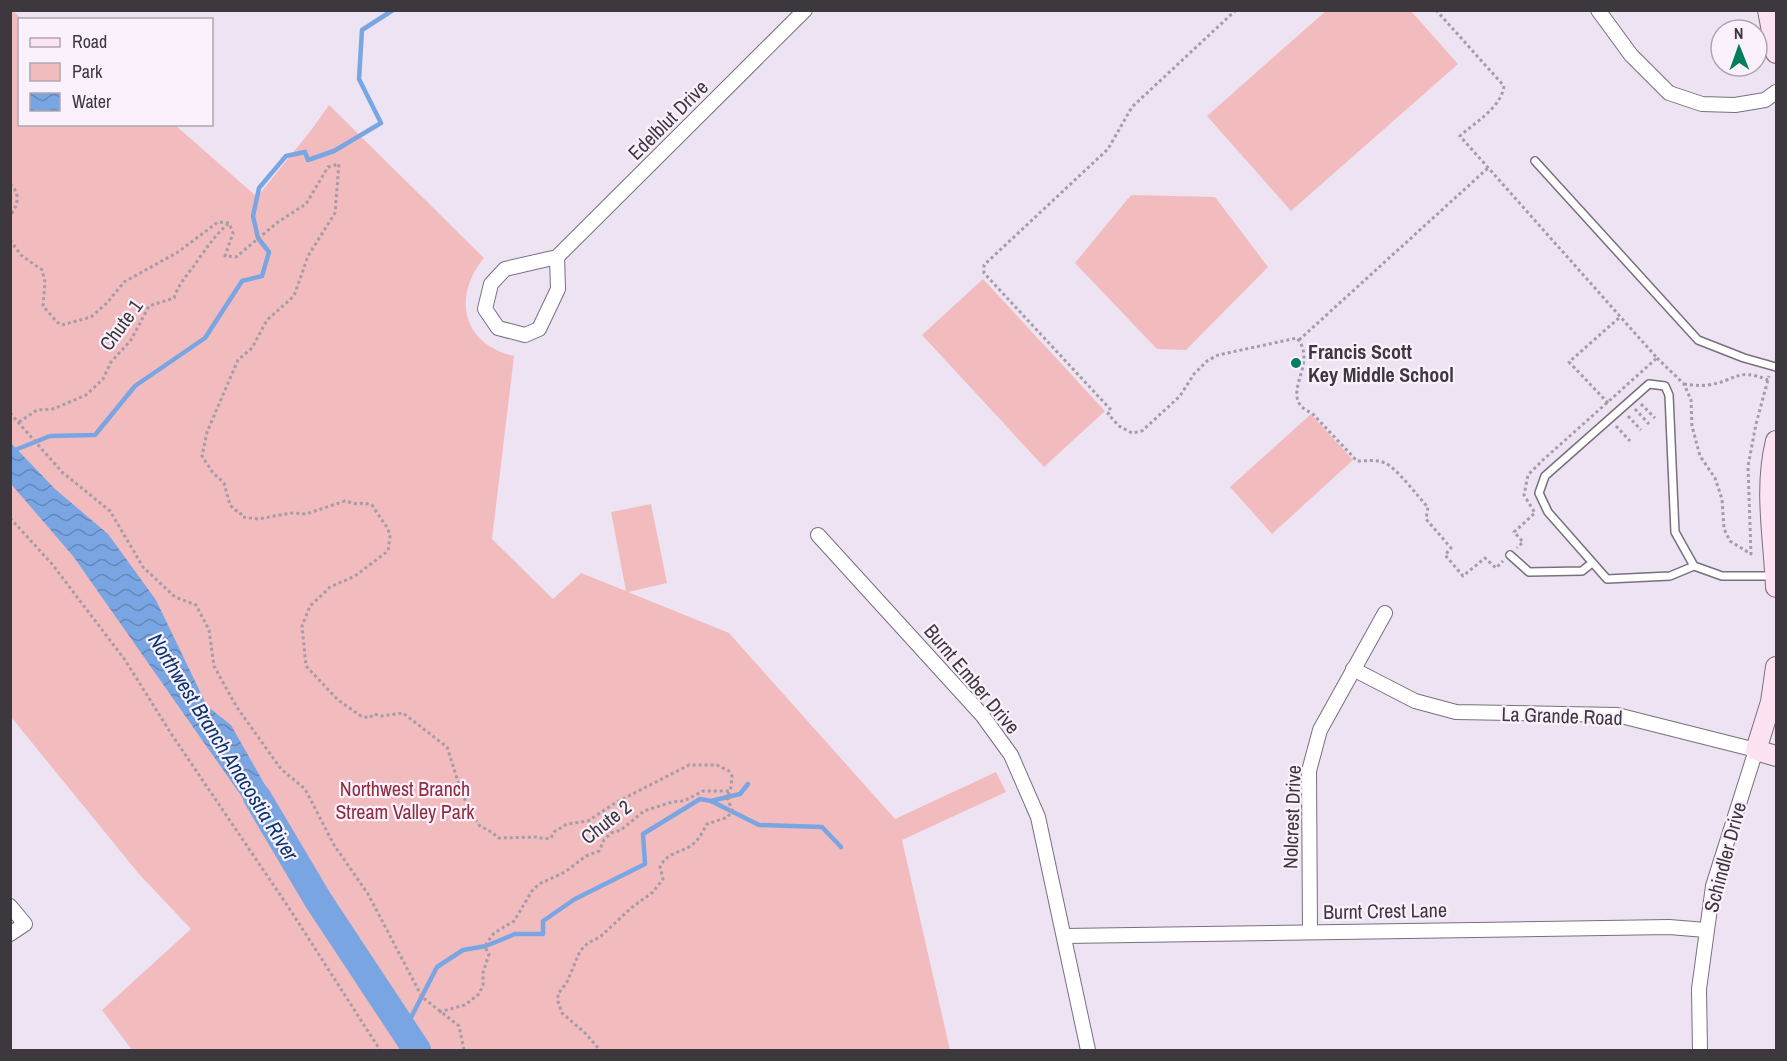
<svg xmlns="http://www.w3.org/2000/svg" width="1787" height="1061" viewBox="0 0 1787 1061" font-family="'Archivo Narrow',sans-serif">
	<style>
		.park { fill: #f2bcbe }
		.water { fill: url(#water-waves) }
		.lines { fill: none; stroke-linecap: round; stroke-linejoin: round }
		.stream { stroke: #79a6e3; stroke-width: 4.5 }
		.river { stroke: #79a6e3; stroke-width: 28 }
		.lane-casing { stroke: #796f7d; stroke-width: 10 }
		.street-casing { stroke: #796f7d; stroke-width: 16 }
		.secondary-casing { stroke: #796f7d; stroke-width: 22 }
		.path { stroke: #a49ca7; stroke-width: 3; stroke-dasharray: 3 3; stroke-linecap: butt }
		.lane { stroke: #fff; stroke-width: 7 }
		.street { stroke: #fff; stroke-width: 14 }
		.secondary { stroke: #fde2f1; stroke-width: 20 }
		.poi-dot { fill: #007e5d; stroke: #faf1fd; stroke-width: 2 }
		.labels { text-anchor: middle; stroke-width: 4.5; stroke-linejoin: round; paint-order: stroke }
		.street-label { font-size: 20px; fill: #3c383e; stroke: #faf1fd }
		.poi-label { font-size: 20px; font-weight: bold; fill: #3c383e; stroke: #faf1fd; text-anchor: start }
		.park-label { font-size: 20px; fill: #902d3c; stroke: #faf1fd }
		.water-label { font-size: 21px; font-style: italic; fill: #09366c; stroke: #faf1fd }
	</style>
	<defs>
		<pattern id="water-waves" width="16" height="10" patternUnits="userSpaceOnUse" patternTransform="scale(1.5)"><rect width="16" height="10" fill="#79a6e3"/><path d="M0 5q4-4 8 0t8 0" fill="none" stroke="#6488b9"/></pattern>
	</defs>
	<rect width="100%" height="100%" fill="#eee3f2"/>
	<!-- park -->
	<g class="park">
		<path d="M13 10 21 19 20 20V124L175 125 257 197 312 129 329 105 484 258C452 297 462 344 514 356L492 539 553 599 581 573 626 591 611 512 651 504 667 583 628 592 729 633 895 819 996 772 1006 792 902 840 950 1050H132L102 1010 191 929 139 874 11 717 10 11Z"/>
		<polygon points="1327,10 1411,11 1458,64 1291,211 1207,116"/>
		<polygon points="1131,195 1215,197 1268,267 1186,350 1157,349 1075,263"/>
		<polygon points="983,279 1105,411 1044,467 922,335"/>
		<polygon points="1311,414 1353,460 1272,534 1230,487"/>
	</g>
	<!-- water -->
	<polygon class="water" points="10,442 55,489 108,534 156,600 207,706 231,725 299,845 254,814 73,556 11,484"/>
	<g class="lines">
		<!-- stream -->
		<g class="stream">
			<polyline points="10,452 50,436 95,435 135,386 205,338 242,281 262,276 269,252 258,238 253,216 259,188 286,156 305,152 308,160 334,151 381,123 359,79 362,30 393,10"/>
			<polyline points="711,801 740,794 748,784"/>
			<polyline points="404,1031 437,967 463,950 486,946 515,934 543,934 543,921 575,899 645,864 643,834 700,799 711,801 759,825 822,827 841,847"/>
		</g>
		<!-- river -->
		<polyline class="river" points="257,797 318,900 417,1050"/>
		<defs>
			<g id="lane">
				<polyline points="1535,161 1698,340 1744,358 1776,367"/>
				<polyline points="1510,555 1529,572 1582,571 1592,563"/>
				<polyline points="1694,566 1670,576 1607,579 1548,512 1539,493 1545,476 1649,384 1665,386 1669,395 1675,532 1694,566 1722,576 1773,576"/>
			</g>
			<g id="street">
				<polyline points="1598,10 1631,55 1669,93 1702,104 1735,105 1765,100 1776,92"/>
				<polyline points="557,257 558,289 539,329 525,335 498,328 485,309 491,284 505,269 557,257 805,10"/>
				<polyline points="818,535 982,715 1011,755 1038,817 1088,1050"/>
				<polyline points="1353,669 1415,701 1456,712 1617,715 1756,750 1713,886 1699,989 1700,1050"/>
				<polyline points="10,906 25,924 10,934"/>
				<polyline points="1310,932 1309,771 1320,730 1385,613"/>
				<polyline points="1064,936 1669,927 1706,930"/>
			</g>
			<g id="secondary">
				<polyline points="1768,10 1776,53"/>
				<path d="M1776 441C1764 489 1774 539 1776 587"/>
				<polyline points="1776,667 1771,702 1756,750 1776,756"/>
			</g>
		</defs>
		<!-- lane casing -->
		<use href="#lane" class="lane-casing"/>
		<!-- street casing -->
		<use href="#street" class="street-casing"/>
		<!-- secondary casing -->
		<use href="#secondary" class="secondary-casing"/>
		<!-- path -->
		<g class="path">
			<path d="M1236 10 1132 107 1108 149 984 265V273L1111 410 1108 414 1119 426 1132 433 1142 431 1180 396 1194 374 1207 361 1218 355 1297 338C1320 365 1275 398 1312 413L1357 461C1367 461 1377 459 1385 463 1397 468 1418 497 1428 507L1426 519 1451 548 1445 555 1463 576 1485 558 1496 568 1503 561"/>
			<path d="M1436 10 1504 86C1501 108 1475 122 1460 136L1657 358 1543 460 1528 475 1524 495 1535 513 1514 532 1523 542 1517 548"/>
			<path d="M10 184C21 194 18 205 10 216"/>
			<path d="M10 240 21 255 42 270 45 282 43 306 57 322 62 325 91 317 107 303 124 282 178 252 218 222 229 223 233 233 225 256 236 257 278 222 306 204 328 167 339 164 335 213 308 256 294 296 267 320 252 348 238 360 207 432 202 456 213 473 224 483 230 505 235 510 240 512 242 517 258 519 291 513 306 514 345 501 357 504 364 503 372 505 388 529 390 537 388 551 355 576 330 587 324 593 310 606 302 626 306 666 338 700 361 716 369 718 374 714 381 716 403 713 447 747 462 794 472 814 480 826 493 833 498 838 538 837 544 839 551 838 554 832 567 824 588 821 615 803 689 765H717L729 771 732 776 731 787 727 797 732 810 728 817 707 824C703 831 699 840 692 845 681 853 667 852 660 867L663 879 653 892 631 908 600 937 588 943 580 951 567 982 558 994V1001L562 1013 585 1033 600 1050"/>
			<polyline points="1299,340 1488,168"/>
			<polyline points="1657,358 1684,384 1691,400 1692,426 1700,456 1715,478 1722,499 1724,529 1730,541 1751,554 1748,466 1756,424 1769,376"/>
			<path d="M1684 384C1692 385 1700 386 1708 385 1736 381 1737 367 1768 380"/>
			<polyline points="1608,403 1569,362 1620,317"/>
			<polyline points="1641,404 1655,418"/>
			<polyline points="1635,409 1649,424"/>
			<polyline points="10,413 62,472 110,511 143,567 175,597 196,605 209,630 214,666 236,706 281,769 305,789 334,845 368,894 422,997 459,1026 464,1050"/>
			<polyline points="1628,416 1641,430"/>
			<path d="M19 422 37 410 53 409 86 395 103 379 111 362 131 340 149 306 174 298C180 280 190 273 200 257 209 245 216 234 228 224"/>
			<polyline points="1616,426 1630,441"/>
			<polyline points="10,518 52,564 125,660 172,735 291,911 380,1050"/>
			<polyline points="439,1012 465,1005 479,994 483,985 483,973 489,954 486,949 486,944 494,933 514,921 532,891 539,884 565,872 586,856 599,851 604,840 611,833 621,830 644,811 672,802 684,801 703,791 729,791"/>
		</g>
		<!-- lane -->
		<use href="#lane" class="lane"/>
		<!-- street -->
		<use href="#street" class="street"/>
		<!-- secondary -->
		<use href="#secondary" class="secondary"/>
	</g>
	<!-- markers -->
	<circle class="poi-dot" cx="1296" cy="363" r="6"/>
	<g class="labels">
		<!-- street labels -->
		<g class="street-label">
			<text transform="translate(668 120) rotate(-45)" y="7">Edelblut Drive</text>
			<text transform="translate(121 325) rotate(-54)" y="7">Chute 1</text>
			<text transform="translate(972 679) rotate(50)" y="7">Burnt Ember Drive</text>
			<text transform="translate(1562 716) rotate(2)" y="7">La Grande Road</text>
			<text transform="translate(1292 817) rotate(-88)" y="7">Nolcrest Drive</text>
			<text transform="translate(606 822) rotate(-38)" y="7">Chute 2</text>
			<text transform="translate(1725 857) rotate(-75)" y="7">Schindler Drive</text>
			<text transform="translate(1385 911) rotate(-1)" y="7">Burnt Crest Lane</text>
		</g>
		<!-- poi labels -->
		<g class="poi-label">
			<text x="1308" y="359">Francis Scott<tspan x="1308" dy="23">Key Middle School</tspan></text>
		</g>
		<!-- park labels -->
		<g class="park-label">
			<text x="405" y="796">Northwest Branch<tspan x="405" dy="23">Stream Valley Park</tspan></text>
		</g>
		<!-- water labels -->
		<g class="water-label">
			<text transform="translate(223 747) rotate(58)" y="7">Northwest Branch Anacostia River</text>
		</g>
	</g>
	<!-- border -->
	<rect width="1787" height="1061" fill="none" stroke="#3c383e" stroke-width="24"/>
	<!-- legend -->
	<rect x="18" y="18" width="195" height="108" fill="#faf1fd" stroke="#aea7b1" stroke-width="1.5"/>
	<rect x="30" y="38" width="30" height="9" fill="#fde2f1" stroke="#aea7b1" stroke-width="1.5"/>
	<text x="72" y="48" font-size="18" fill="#3c383e">Road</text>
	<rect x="30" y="63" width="30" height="18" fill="#f2bcbe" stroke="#aea7b1" stroke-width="1.5"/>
	<text x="72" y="78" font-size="18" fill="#3c383e">Park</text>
	<rect x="30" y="93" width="30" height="18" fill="url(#water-waves)" stroke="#aea7b1" stroke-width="1.5"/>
	<text x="72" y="108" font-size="18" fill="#3c383e">Water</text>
	<!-- north arrow -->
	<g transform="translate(1739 48) rotate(359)"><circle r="28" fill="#faf1fd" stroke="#aea7b1" stroke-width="1.5"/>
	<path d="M0-4.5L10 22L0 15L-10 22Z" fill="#007e5d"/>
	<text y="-9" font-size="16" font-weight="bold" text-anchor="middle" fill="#3c383e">N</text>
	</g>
</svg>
